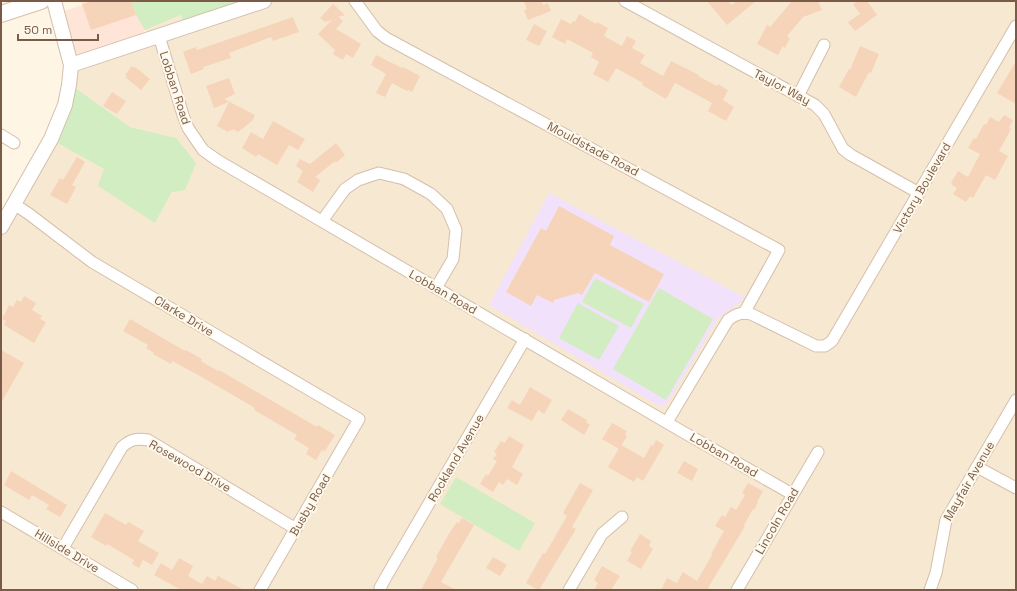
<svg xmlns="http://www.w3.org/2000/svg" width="1017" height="591" viewBox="0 0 1017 591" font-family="'Space Grotesk',sans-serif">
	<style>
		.residential { fill: #f7e8d2 }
		.commercial { fill: #ffe5d7 }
		.education { fill: #f2e1fb }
		.green { fill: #d1edc1 }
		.building { fill: #f6d4b9 }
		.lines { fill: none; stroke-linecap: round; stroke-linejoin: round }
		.minor-casing { stroke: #d4bfab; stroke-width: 13 }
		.tertiary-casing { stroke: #d4bfab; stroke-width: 16 }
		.secondary-casing { stroke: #d7bfa9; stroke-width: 18 }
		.minor { stroke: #fff; stroke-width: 11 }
		.tertiary { stroke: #fff; stroke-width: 14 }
		.secondary { stroke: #fff; stroke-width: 16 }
		.labels { text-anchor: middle; stroke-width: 4; stroke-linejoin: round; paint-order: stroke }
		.street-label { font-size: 12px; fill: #7a5b47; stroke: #fff9ec }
	</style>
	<rect width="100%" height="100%" fill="#fef5e4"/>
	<!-- residential -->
	<polygon class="residential" points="233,1 1016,1 1016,590 136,590 124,583 119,590 1,590 1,230 52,140 104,169 155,223 172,192 176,138 130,127 71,85 73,66 156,37 145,30 181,15 183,21 234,3"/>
	<!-- commercial -->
	<polygon class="commercial" points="81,1 131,1 136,15 145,30 140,41 72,63 59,13 82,5"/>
	<!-- education -->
	<polygon class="education" points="549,193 746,298 718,318 667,404 659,406 489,305"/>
	<!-- green -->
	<g class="green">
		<polygon points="131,1 233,1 234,3 183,21 181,15 145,30 136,15"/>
		<polygon points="71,85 130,127 176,138 196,163 185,190 172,192 155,223 98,186 104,169 52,140"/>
		<polygon points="595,278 644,304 631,328 582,302"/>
		<polygon points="659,288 713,319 666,400 613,369"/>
		<polygon points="578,303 619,326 599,360 559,338"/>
		<polygon points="456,477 535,523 519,551 440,504"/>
	</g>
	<!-- building -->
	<g class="building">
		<polygon points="93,1 131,1 136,15 91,30 82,4"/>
		<polygon points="524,1 541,1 543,5 548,3 551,11 528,20 524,10 527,9"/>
		<polygon points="707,1 728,1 732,5 737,1 756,1 727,25"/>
		<polygon points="792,1 818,1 822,10 803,17 787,36 790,38 785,48 783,46 778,55 757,44 767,25 770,27"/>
		<polygon points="858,1 867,1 877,15 855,31 848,22 860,14 853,4"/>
		<polygon points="333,4 345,15 338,17 343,21 336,29 361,44 353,58 346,54 343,60 333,54 335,50 318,34 332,20 325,22 320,18"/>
		<polygon points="579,14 596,24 597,22 608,28 604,36 622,46 627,36 636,41 632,48 645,55 640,63 663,76 671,61 699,75 698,76 717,86 718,84 728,90 723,100 734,107 726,121 708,111 712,103 675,83 666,99 642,85 643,83 616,68 608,82 593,74 599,62 591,57 593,53 567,39 565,44 552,37 561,19 571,24 573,21 575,22"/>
		<polygon points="293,17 299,32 273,41 271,37 229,53 231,58 203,67 204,69 191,74 183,52 196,47 197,50"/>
		<polygon points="534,24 547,31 539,46 526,40"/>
		<polygon points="860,46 879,54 871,73 869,72 856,97 839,87 849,69 850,70"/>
		<polygon points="376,55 402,68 403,67 420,76 412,92 408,90 407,91 392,83 385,97 376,93 386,74 371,65"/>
		<polygon points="1016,61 1016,104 997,93"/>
		<polygon points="132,66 134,68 135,67 150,79 141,90 126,78 127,77 125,75"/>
		<polygon points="229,78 235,94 224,99 255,115 252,121 238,132 233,129 232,131 230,130 228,132 217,126 229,102 214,108 206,86"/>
		<polygon points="112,92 126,101 117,114 103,106"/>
		<polygon points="1004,115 1013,120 1009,128 1011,129 999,151 1008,156 995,180 986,175 973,198 970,196 966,202 953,194 957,188 952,185 953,184 951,183 958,171 968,177 980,154 968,148 974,138 976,139 984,124 986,125 990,117 999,122"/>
		<polygon points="273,121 305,139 298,150 289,145 277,165 258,154 256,157 242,148 251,132 263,139"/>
		<polygon points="336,143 345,155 336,163 335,161 315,177 320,180 313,192 297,182 303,171 296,166 300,159 310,164"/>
		<polygon points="77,157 85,162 72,185 76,187 67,204 50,195 60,178 63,180"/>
		<polygon points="559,206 614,236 610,245 664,274 649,302 595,273 582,295 578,293 554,300 553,303 537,295 531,306 506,292 541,228 546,231"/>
		<polygon points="24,296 36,303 32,310 42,316 40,319 46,322 34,343 4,325 6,321 2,319 9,305 13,307 17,300 21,302"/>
		<polygon points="130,319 185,351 186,350 202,359 201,361 218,371 219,370 317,427 318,425 335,435 325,451 322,450 316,460 306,454 309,448 294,439 297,435 254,410 255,408 200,376 172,361 171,364 153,354 154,353 146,348 148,345 123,331"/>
		<polygon points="1,350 24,363 1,403"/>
		<polygon points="530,387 552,400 544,414 538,410 532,421 507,408 512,400 520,405"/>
		<polygon points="568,409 587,420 586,422 590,425 584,435 561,420"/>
		<polygon points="612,423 627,431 625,434 627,436 619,449 602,439"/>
		<polygon points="509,436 524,445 512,467 523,474 517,485 507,479 503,485 499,482 493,492 480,484 486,474 488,476 497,461 493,459 497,454 494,452 501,441 505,443"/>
		<polygon points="656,440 664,445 643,481 637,477 634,482 608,467 621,445 644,458 651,445 653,446"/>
		<polygon points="684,461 698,469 692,481 677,473"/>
		<polygon points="11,471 67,505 60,517 46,509 49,505 32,495 29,500 4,485"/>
		<polygon points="580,483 593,490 572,527 576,529 539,590 538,590 526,583 543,553 545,554 567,516 563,513"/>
		<polygon points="748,483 763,491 757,502 758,503 754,510 753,509 744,525 745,526 708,588 712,590 661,590 667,578 677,583 683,572 697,581 712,555 711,554 724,531 715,526 722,515 725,517 731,507 736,510 745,495 742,493"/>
		<polygon points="105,513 126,525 128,522 144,531 138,541 159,553 152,565 143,560 139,568 132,564 134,560 107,544 106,546 91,537"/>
		<polygon points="462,518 474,525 441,582 456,590 421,590 438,558 436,557 450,532 457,522 459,523"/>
		<polygon points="640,534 651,541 649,546 653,549 641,569 627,561 632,552 630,551"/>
		<polygon points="493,557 507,565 500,576 486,568"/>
		<polygon points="179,558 193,566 188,576 202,584 207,576 215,581 218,576 244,590 181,590 154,575 161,563 172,570"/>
		<polygon points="602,566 620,576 611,590 594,590 598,583 594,580"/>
	</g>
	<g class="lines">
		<defs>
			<g id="minor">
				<polyline points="355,1 377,31 386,38 779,250 744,313"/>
				<polyline points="625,1 815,105 824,114 843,149 851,155 919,193"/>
				<polyline points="159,36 183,115 188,128 203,150 217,160 683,432 792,494"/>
				<polyline points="798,96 824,45"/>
				<polyline points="1,135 14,143"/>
				<polyline points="14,204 29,214 92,262 359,419 260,590"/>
				<polyline points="322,221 345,189 358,180 379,173 404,179 431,194 447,209 456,230 453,259 436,288"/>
				<path d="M667 422 728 320C736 314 741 312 751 314L816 346H825L832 341 1016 26"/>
				<polyline points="977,467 1016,488"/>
				<polyline points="1,512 132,590"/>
				<path d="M63 548 122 447C131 439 137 438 148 440L296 529"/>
				<polyline points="381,590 380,588 386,577 525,339"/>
				<polyline points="569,590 602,534 622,517"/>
				<polyline points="737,590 818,452"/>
				<polyline points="930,590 936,573 946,520 1016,400"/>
			</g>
			<g id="tertiary">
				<polyline points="71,65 264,1"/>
				<polyline points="1,227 51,139 65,105 69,85 71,65 54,1"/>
			</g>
			<polyline id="secondary" points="1,14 41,1"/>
		</defs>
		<!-- minor casing -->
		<use href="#minor" class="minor-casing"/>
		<!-- tertiary casing -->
		<use href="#tertiary" class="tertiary-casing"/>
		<!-- secondary casing -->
		<use href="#secondary" class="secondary-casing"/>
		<!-- minor -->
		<use href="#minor" class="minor"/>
		<!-- tertiary -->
		<use href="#tertiary" class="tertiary"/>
		<!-- secondary -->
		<use href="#secondary" class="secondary"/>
	</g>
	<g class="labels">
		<!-- street labels -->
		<g class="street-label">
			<text transform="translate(782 87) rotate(28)" y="4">Taylor Way</text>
			<text transform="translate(175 88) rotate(72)" y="4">Lobban Road</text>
			<text transform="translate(593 149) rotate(28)" y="4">Mouldstade Road</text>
			<text transform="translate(922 188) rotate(-60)" y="4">Victory Boulevard</text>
			<text transform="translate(443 292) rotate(30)" y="4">Lobban Road</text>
			<text transform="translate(184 316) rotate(31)" y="4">Clarke Drive</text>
			<text transform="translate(724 455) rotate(30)" y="4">Lobban Road</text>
			<text transform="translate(456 458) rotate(-60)" y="4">Rockland Avenue</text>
			<text transform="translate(190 466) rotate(30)" y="4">Rosewood Drive</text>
			<text transform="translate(969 481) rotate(-60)" y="4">Mayfair Avenue</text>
			<text transform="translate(310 505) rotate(-60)" y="4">Busby Road</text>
			<text transform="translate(777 521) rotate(-60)" y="4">Lincoln Road</text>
			<text transform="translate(67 551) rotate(31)" y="4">Hillside Drive</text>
		</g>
	</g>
	<!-- border -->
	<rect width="1017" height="591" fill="none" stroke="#7a5b47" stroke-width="4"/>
	<!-- scale -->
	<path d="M18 34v6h80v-6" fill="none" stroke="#7a5b47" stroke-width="2"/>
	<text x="24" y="34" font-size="12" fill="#7a5b47" stroke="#fff9ec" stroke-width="3" paint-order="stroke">50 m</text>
</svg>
